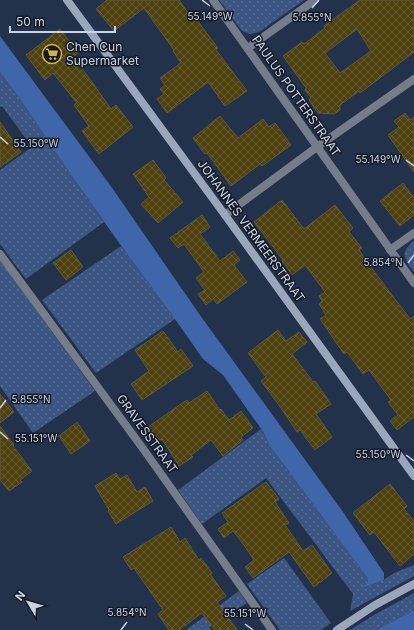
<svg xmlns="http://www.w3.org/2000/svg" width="414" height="630" viewBox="0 0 414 630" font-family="Inter,sans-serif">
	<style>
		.grass { fill: url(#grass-dots) }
		.water { fill: #3f66a9 }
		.building { fill: url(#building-cross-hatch); stroke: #615838; fill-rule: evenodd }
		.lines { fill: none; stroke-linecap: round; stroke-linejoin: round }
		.street { stroke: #757d8a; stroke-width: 8 }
		.secondary { stroke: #9aa7bb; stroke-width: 8 }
		.ticks { fill: none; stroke: #cad4e4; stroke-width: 1.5 }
		.labels { text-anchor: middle; stroke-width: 3; stroke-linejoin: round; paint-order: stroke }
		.poi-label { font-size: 12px; fill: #cad4e4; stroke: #131a25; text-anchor: start }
		.street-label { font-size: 12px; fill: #cad4e4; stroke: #131a25 }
		.ticks-label { font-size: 10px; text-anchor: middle; fill: #cad4e4; stroke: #131a25; stroke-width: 3; stroke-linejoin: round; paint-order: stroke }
	</style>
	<defs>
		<pattern id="grass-dots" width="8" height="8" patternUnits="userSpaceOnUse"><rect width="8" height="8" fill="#3c5683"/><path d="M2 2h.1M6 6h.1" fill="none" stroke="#576d94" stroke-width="1.8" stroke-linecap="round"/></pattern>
		<pattern id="building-cross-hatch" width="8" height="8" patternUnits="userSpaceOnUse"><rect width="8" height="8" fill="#4e410e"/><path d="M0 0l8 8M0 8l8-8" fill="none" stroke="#665c31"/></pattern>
	</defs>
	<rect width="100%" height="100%" fill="#23324b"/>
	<!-- grass -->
	<g class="grass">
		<polygon points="219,0 304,0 259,32 250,34 242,31"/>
		<polygon points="0,72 18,96 73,178 104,222 26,279 0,244 0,170 32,147 2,106 0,107"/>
		<path d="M414 240V272C403 257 400 254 414 240Z"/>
		<polygon points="121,246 175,319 96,373 42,300"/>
		<polygon points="0,260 95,391 33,433 0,386"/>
		<polygon points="261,429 264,433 269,445 366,576 368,581 364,588 384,580 394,573 414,565 414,576 350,611 353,594 266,478 202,524 178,490"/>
		<polygon points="284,558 331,623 321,630 280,630 247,584"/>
		<polygon points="239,591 247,603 209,627 211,630 186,630"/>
		<polygon points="414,593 414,610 376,630 350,630 374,615"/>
	</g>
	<!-- water -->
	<g class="water">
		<polygon points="0,36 110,185 202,318 343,512 384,573 384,580 363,588 368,581 366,576 269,445 264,433 223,375 203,359 175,319 127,254 73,178 18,96 0,72"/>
		<polygon points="414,610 414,630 376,630"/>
	</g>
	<!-- building -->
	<g class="building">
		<polygon points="107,0 179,0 194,21 196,19 218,48 216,50 247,91 225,106 208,82 167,113 157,99 164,94 160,89 165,85 160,78 181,63 173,51 174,50 144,8 114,31 96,9"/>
		<path d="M360 0H414V52L360 93 359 91 340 105V110L334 114 318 113 309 100 311 98 305 90 306 88 283 56 302 42 304 44 325 28 324 26ZM357 29 371 51 340 73 325 53Z"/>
		<polygon points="60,29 78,53 73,57 92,82 111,109 116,105 133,127 99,154 82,131 89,126 74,105 77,103 53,73 45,80 26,55"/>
		<polygon points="405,113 410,120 414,117 414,172 388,135 399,127 394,121"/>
		<polygon points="220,116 238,138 263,119 269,127 275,123 291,145 262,166 260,164 231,186 207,153 205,154 193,138"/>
		<polygon points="0,122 21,152 0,167"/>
		<polygon points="153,160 166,178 164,180 183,202 158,223 141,204 149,197 133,174"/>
		<polygon points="403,183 414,198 414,215 400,226 380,201"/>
		<polygon points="282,200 304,229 335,205 353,228 349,232 362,248 359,250 370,266 410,319 414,316 414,417 397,430 390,421 398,415 388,402 391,400 369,370 363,374 347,352 344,354 320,319 326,315 319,304 322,301 319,296 325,292 305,265 292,275 282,261 283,260 254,222"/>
		<polygon points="202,215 210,227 200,234 220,261 233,251 240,260 234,265 247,282 217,304 213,299 206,305 198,294 205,290 196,278 204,272 184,244 178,248 170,238"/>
		<polygon points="71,250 83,267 66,280 53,263"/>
		<polygon points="278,330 286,341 299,332 307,342 292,354 313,382 315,381 331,404 316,414 332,437 315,450 300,430 297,432 279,405 261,381 266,377 248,353"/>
		<polygon points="163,331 178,352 181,349 193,366 142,400 131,384 149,371 135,350"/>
		<polygon points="207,391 220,410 221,409 229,420 241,411 253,428 241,437 243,440 223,456 211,440 191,455 193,457 179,466 162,439 158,442 148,427 187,400 189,403"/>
		<polygon points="0,394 14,412 0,423"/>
		<polygon points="77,422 90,441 71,454 59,436"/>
		<polygon points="0,426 14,445 13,446 32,471 20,480 22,482 9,491 0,480"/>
		<polygon points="116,473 120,479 127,475 137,492 145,487 153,501 116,524 108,511 109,510 95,486"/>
		<polygon points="266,482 279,499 275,502 289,523 285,525 303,551 312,545 332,573 314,587 289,552 253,578 245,567 254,560 241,541 233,531 224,538 218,529 228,522 222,513"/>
		<polygon points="390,484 407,506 404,509 414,521 414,554 400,566 374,532 370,535 353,513"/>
		<polygon points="171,527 180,542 185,538 199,560 201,558 212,573 210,574 226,596 217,602 237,630 215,630 202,613 179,630 169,630 158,614 163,610 134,568 131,570 123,557"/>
	</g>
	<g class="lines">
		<!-- street -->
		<g class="street">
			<polyline points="213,0 414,283"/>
			<polyline points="248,48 315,0"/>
			<polyline points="225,215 317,147 414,79"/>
			<polyline points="390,250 414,233"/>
			<polyline points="0,254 144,450 272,630"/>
		</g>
		<!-- secondary -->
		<g class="secondary">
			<polyline points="67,0 225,215 414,476"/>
			<polyline points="337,630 375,605 414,584"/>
		</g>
	</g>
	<!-- ticks -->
	<path class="ticks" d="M202 0 210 6M312 8 319 0M0 137 8 144M406 160 414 166M408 263 414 255M0 408 6 400M0 432 8 439M406 455 414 461M245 624 253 630M121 630 127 622"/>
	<!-- icons -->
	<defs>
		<symbol id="supermarket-ring" viewBox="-11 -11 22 22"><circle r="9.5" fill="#131a25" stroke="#d6b534" stroke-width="1.5"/><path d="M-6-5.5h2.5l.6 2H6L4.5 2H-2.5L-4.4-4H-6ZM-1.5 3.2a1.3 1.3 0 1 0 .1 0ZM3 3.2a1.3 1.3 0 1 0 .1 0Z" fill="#d6b534"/></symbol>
	</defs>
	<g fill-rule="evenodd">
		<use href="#supermarket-ring" x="41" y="43" width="22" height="22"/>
	</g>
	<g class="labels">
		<!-- poi labels -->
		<g class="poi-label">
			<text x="66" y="51">Chen Cun<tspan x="66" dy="14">Supermarket</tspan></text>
		</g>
		<!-- street labels -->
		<g class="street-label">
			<text transform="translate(296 96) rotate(55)" y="4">PAULUS POTTERSTRAAT</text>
			<text transform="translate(251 231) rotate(54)" y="4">JOHANNES VERMEERSTRAAT</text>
			<text transform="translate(147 434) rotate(54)" y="4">GRAVESSTRAAT</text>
		</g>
	</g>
	<g class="ticks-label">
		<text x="210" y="20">55.149°W</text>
		<text x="312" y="21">5.855°N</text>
		<text x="36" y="147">55.150°W</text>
		<text x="378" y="163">55.149°W</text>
		<text x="383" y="266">5.854°N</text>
		<text x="31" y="403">5.855°N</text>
		<text x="36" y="442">55.151°W</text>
		<text x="378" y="458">55.150°W</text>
		<text x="127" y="616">5.854°N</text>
		<text x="245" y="617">55.151°W</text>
	</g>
	<!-- north arrow -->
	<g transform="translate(28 602) rotate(308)" stroke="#131a25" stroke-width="3" paint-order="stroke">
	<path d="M0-3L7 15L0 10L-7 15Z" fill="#cad4e4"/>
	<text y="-6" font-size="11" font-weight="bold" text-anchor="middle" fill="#cad4e4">N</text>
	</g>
	<!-- scale -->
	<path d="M10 26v6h105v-6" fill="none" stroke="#cad4e4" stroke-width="2"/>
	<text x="16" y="26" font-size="12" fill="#cad4e4" stroke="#131a25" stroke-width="3" paint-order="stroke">50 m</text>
</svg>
